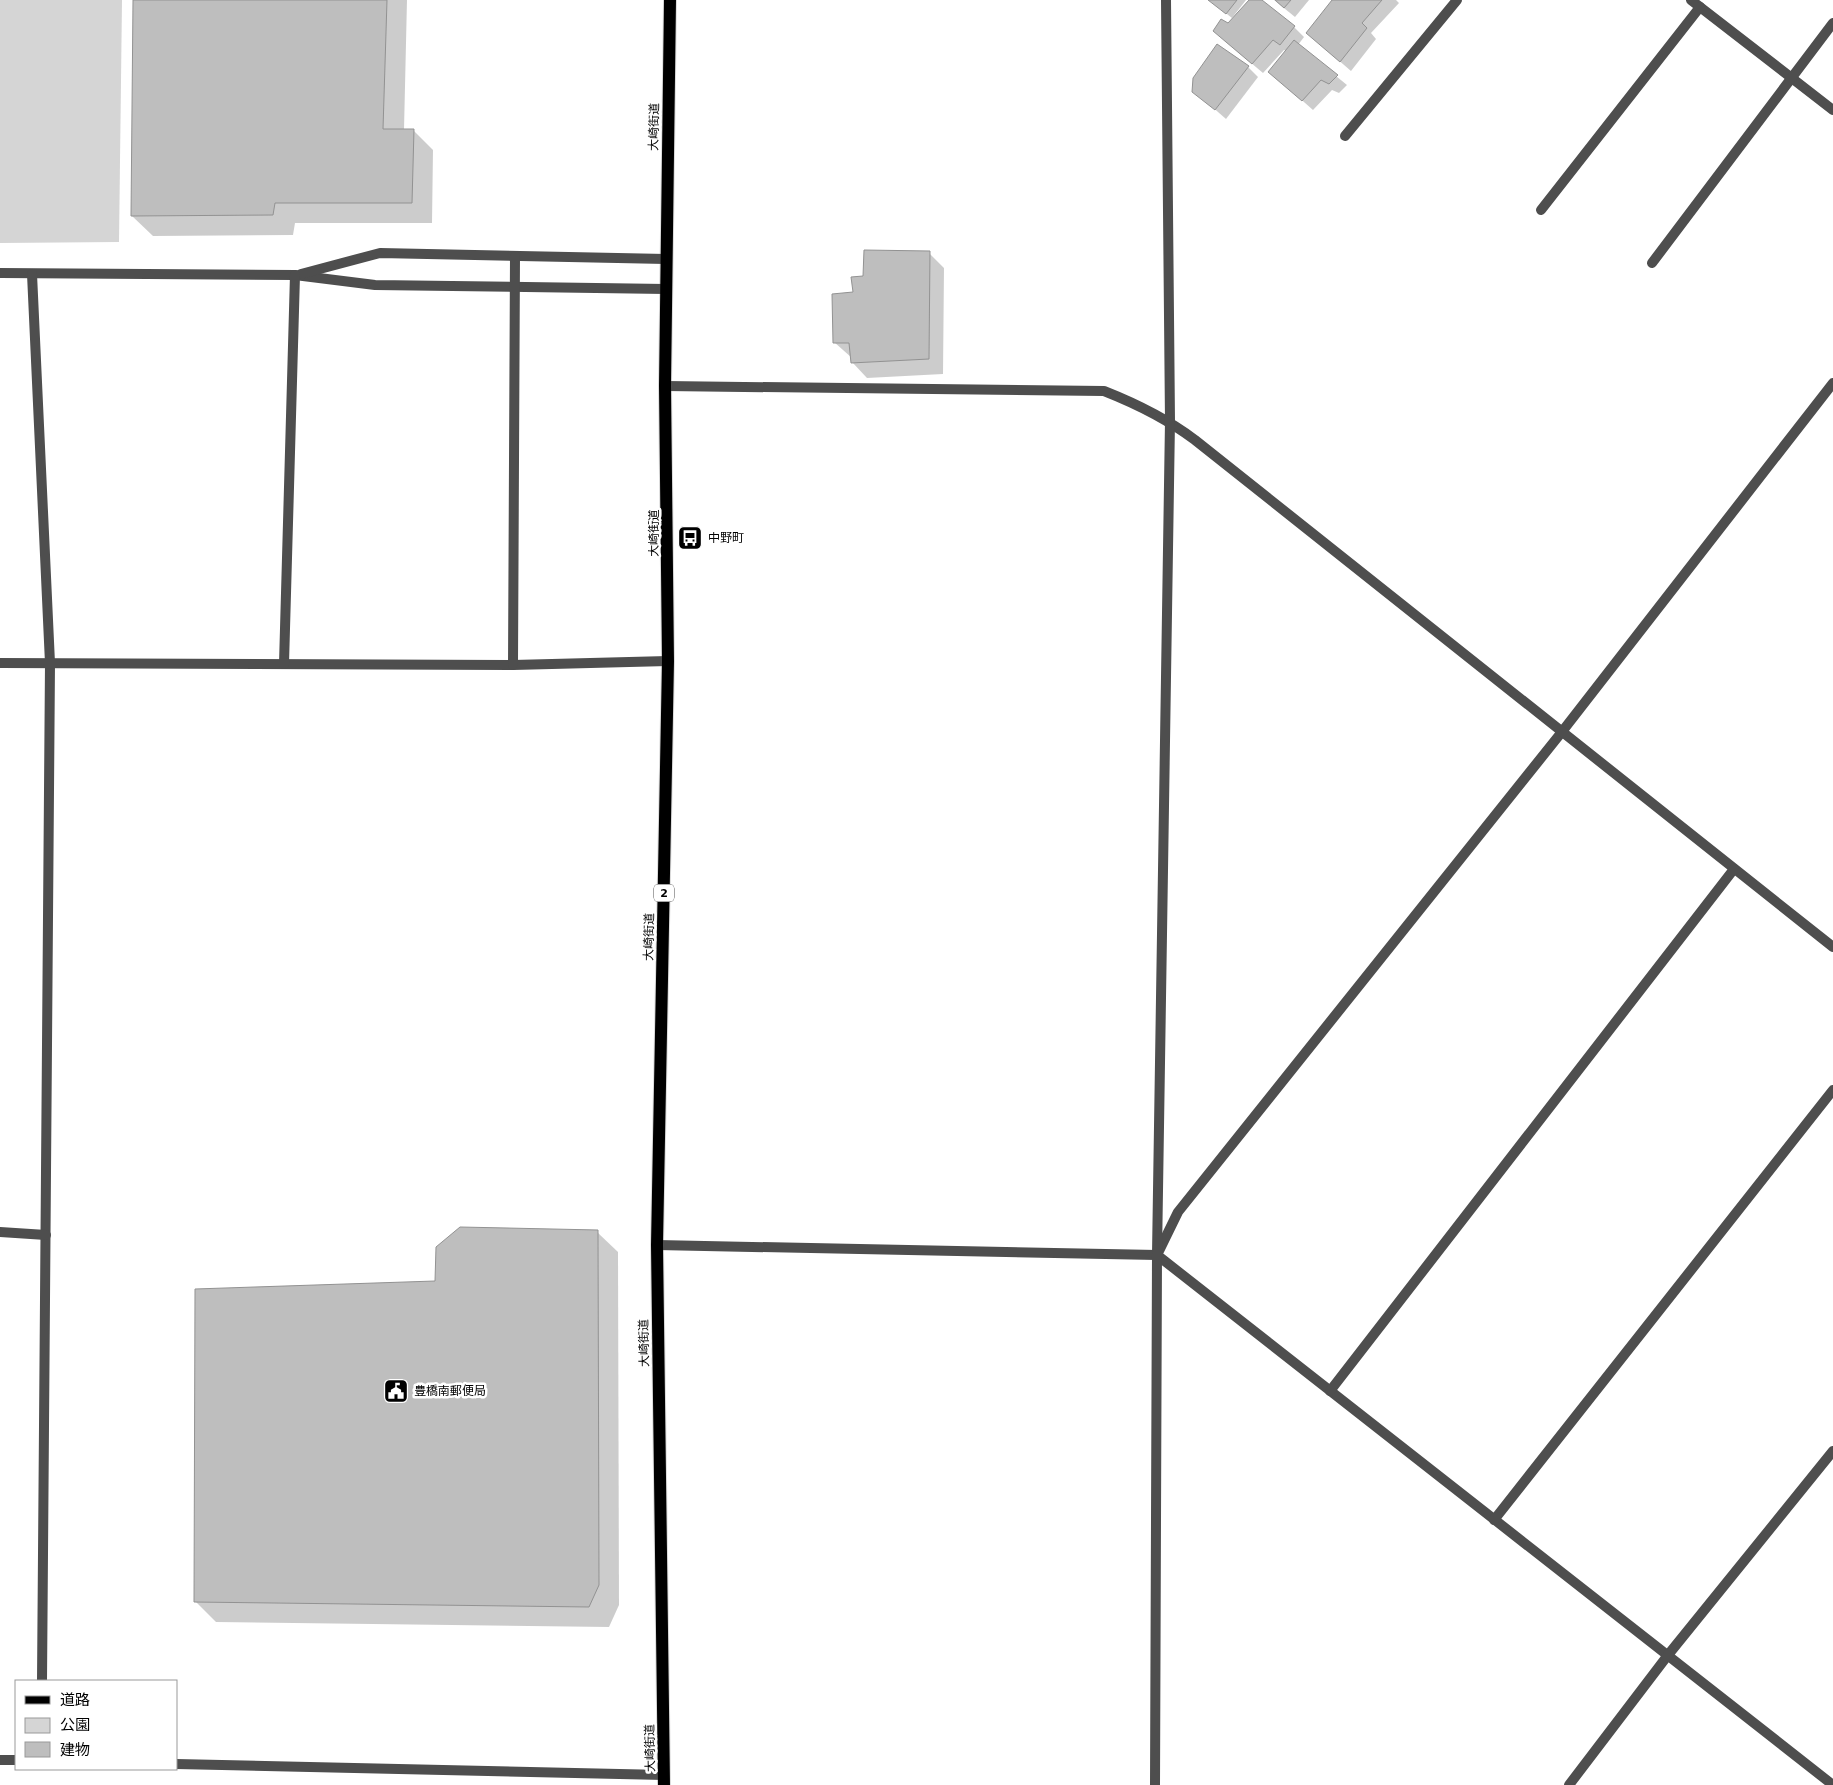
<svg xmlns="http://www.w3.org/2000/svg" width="1833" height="1785" viewBox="0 0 1833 1785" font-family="'DejaVu Sans','Noto Sans JP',sans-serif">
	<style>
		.park { fill: #d5d5d5 }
		.shadow { fill: #0003 }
		.building { fill: #bebebe; stroke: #929292 }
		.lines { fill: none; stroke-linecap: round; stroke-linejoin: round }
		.primary-casing { stroke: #dbdbdb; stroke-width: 14 }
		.minor { stroke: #4e4e4e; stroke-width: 10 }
		.primary { stroke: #000; stroke-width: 12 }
		.labels { text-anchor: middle; stroke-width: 5; stroke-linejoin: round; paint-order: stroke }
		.shield { fill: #fff; stroke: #4c4c4c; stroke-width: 1 }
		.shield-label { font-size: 11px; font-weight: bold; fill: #000 }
		.street-label { font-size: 12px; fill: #000; stroke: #fff }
		.poi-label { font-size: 12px; fill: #000; stroke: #fff; text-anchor: start }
	</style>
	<rect width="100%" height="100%" fill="#fff"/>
	<!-- park -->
	<polygon class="park" points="0,0 122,0 119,242 0,243"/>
	<!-- shadow -->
	<g class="shadow">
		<polygon points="134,0 407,0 404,130 413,130 433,150 432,223 295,223 293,235 153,236 132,216"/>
		<polygon points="1209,0 1246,0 1232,18"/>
		<polygon points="1251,0 1260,0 1294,27 1304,37 1298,45 1347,85 1339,93 1332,90 1313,110 1270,72 1286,51 1284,50 1263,73 1225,41 1215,31 1229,24"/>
		<polygon points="1274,0 1309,0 1295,17"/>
		<polygon points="1333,0 1396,0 1399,3 1371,33 1376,39 1351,71 1307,33"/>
		<polygon points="1248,67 1258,77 1226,119 1194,91"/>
		<polygon points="929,253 944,268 943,374 867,378 852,362 852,358 834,342 854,293"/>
		<polygon points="597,1232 618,1252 619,1605 609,1627 216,1622 196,1602"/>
	</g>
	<!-- building -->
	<g class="building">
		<polygon points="133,0 387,0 383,129 414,129 412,203 275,203 273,215 131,216"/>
		<polygon points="1208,0 1237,0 1226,14"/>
		<polygon points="1249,0 1262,0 1295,26 1280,45 1273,40 1252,64 1213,31 1221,19 1228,23"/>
		<polygon points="1275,0 1291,0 1284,8"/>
		<polygon points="1332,0 1382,0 1362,23 1367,28 1340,62 1306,33"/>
		<polygon points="1294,40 1338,75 1329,84 1321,80 1302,101 1268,72"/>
		<polygon points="1217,44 1249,66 1215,110 1192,92 1193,78"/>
		<polygon points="864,250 930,251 929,359 851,363 849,343 833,343 832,294 853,292 851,277 863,276"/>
		<polygon points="460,1227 598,1230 599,1585 589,1607 194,1602 195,1289 435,1281 436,1247"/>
	</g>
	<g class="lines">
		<defs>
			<polyline id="primary" points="664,1785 657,1245 668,661 665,386 670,0"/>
		</defs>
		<!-- primary casing -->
		<use href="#primary" class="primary-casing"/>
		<!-- minor -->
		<g class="minor">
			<polyline points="1691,0 1833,110"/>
			<polyline points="1345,136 1457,0"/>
			<polyline points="1541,210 1700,7"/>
			<polyline points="1652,263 1833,23"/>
			<polyline points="0,273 295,275 375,285 666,289"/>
			<polyline points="32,274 50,663 42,1681"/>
			<polyline points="301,274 380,253 666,259"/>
			<polyline points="1833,383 1561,733 1178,1212 1157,1255 1833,1785"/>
			<path d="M665 386 1104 391C1137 404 1166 418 1195 440L1833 947"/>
			<polyline points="0,663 513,665 668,661"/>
			<polyline points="284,664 295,275"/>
			<polyline points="513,665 515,256"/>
			<polyline points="0,1232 46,1235"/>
			<polyline points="657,1245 1157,1255"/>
			<polyline points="1330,1391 1734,869"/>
			<polyline points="1494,1520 1833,1090"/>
			<polyline points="0,1760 16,1760"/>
			<polyline points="176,1764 664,1775"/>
			<polyline points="1155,1785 1157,1255 1170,421 1166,0"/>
			<polyline points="1569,1785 1668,1655 1833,1451"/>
		</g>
		<!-- primary -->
		<use href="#primary" class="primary"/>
	</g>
	<!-- icons -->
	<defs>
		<symbol id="bus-square" viewBox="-11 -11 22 22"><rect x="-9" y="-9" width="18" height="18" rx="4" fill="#000" stroke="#fff"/><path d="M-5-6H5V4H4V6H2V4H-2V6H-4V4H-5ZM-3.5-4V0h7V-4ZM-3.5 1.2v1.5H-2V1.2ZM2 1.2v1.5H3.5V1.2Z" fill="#fff"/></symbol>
		<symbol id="civic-square" viewBox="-11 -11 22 22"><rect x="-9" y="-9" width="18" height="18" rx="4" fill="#000" stroke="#fff"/><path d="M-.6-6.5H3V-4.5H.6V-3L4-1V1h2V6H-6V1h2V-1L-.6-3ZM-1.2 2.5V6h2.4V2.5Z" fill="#fff"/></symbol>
	</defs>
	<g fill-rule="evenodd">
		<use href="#bus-square" x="676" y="524" width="28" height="28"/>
		<use href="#civic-square" x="382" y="1377" width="28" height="28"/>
	</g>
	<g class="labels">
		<!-- shield labels -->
		<rect class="shield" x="654" y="884.5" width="20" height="17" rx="4"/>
		<g class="shield-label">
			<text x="664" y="897">2</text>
		</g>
		<!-- street labels -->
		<g class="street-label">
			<text transform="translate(654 127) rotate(-89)" y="4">大崎街道</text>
			<text transform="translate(654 533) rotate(-90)" y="4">大崎街道</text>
			<text transform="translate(649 937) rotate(-89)" y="4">大崎街道</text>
			<text transform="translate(644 1343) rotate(-91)" y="4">大崎街道</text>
			<text transform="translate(650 1748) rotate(-91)" y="4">大崎街道</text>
		</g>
		<!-- poi labels -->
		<g class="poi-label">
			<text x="708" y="542">中野町</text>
			<text x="414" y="1395">豊橋南郵便局</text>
		</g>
	</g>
	<!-- legend -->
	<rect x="15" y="1680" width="162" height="90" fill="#ffffff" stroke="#999999"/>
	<rect x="25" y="1696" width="25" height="8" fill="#000000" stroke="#999999"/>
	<text x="60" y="1705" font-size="15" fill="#000000">道路</text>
	<rect x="25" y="1718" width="25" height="15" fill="#d5d5d5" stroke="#999999"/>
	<text x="60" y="1730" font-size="15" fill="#000000">公園</text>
	<rect x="25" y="1742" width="25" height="15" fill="#bebebe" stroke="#999999"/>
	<text x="60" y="1755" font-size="15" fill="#000000">建物</text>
</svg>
